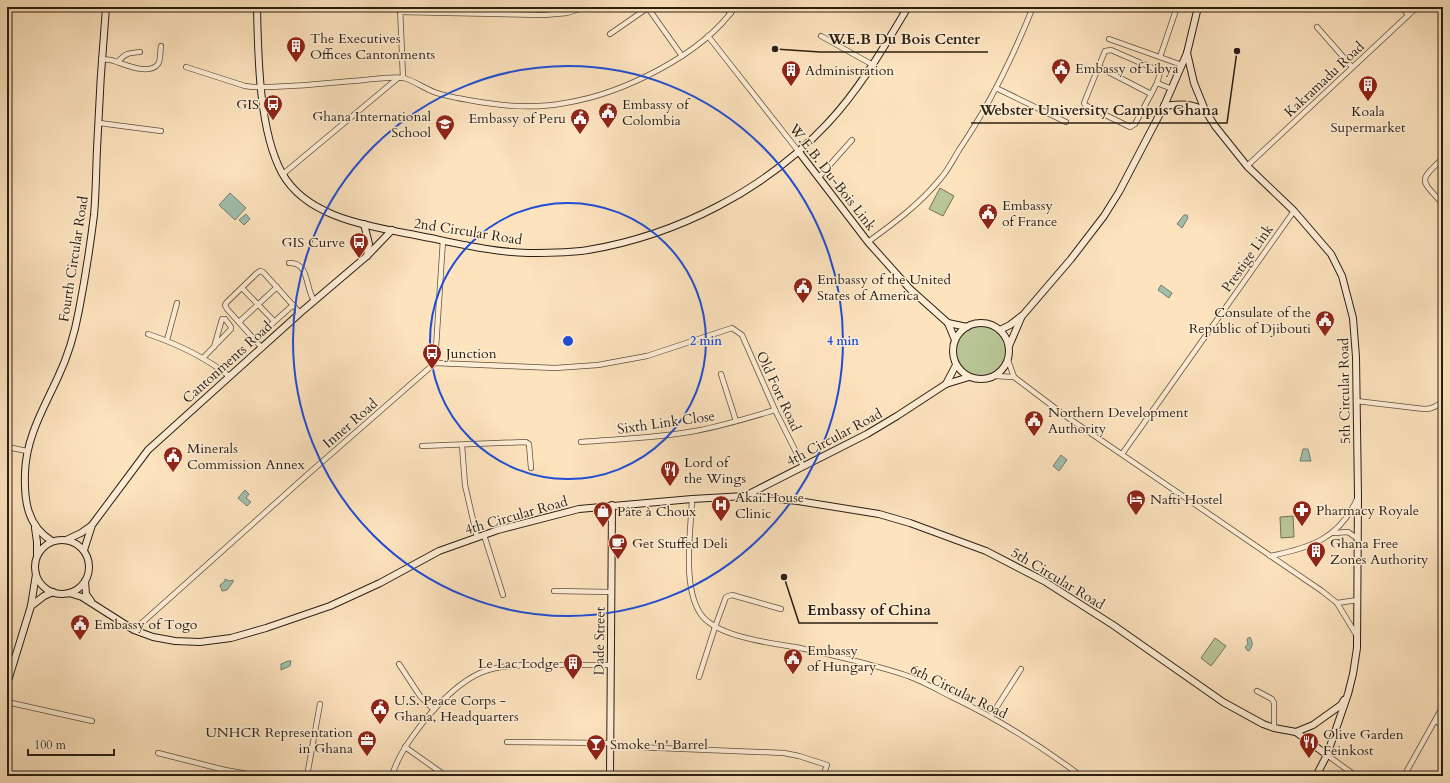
<svg xmlns="http://www.w3.org/2000/svg" width="1450" height="783" viewBox="0 0 1450 783" font-family="Cardo,serif">
	<style>
		.green { fill: #b9c596; stroke: #727254 }
		.water { fill: #a0bead; stroke: #717e6f }
		.lines { fill: none; stroke-linecap: round; stroke-linejoin: round }
		.street-casing { stroke: #5f503d; stroke-width: 6 }
		.secondary-casing { stroke: #2a1f12; stroke-width: 8 }
		.street { stroke: #feedd5; stroke-width: 4.5 }
		.secondary { stroke: #feedd5; stroke-width: 6 }
		.ring { fill: none; stroke: #1d4ed8; stroke-width: 2 }
		.labels { text-anchor: middle; stroke-width: 3; stroke-linejoin: round; paint-order: stroke }
		.poi-label { font-size: 14px; fill: #2a1f12; stroke: #feedd5; text-anchor: start }
		.street-label { font-size: 14px; fill: #2a1f12; stroke: #feedd5 }
		.centre { fill: #1d4ed8; stroke: #feedd5; stroke-width: 2 }
		.ring-label { font-size: 12px; text-anchor: middle; font-weight: bold; fill: #1d4ed8; stroke: #feedd5; stroke-width: 3; stroke-linejoin: round; paint-order: stroke }
		.leader { fill: none; stroke: #2a1f12; stroke-width: 1.5 }
		.callout-dot { fill: #2a1f12; stroke: #feedd5; stroke-width: 1.5 }
		.callout-label { font-size: 15px; text-anchor: middle; font-weight: bold; fill: #2a1f12; stroke: #feedd5; stroke-width: 3; stroke-linejoin: round; paint-order: stroke }
	</style>
	<rect width="100%" height="100%" fill="#fde3be"/>
	<filter id="stains"><feTurbulence type="fractalNoise" baseFrequency=".005" numOctaves="4"/><feColorMatrix values="0 0 0 0 .2 0 0 0 0 .09 0 0 0 0 .02 0 0 0 .5 -.17"/></filter>
	<radialGradient id="worn" r=".72"><stop offset=".6" stop-color="#630" stop-opacity="0"/><stop offset="1" stop-color="#630" stop-opacity=".3"/></radialGradient>
	<!-- green -->
	<g class="green">
		<polygon points="940,188 954,196 943,216 929,209"/>
		<circle cx="982" cy="351" r="26"/>
		<polygon points="1293,516 1294,537 1281,538 1280,517"/>
		<polygon points="1215,638 1226,646 1211,666 1201,658"/>
	</g>
	<!-- water -->
	<g class="water">
		<polygon points="230,193 246,208 235,220 219,205"/>
		<polygon points="246,214 250,219 244,225 239,220"/>
		<polygon points="1184,215 1187,215 1188,218 1182,228 1177,224"/>
		<polygon points="1161,285 1172,293 1169,298 1158,290"/>
		<polygon points="1303,449 1308,449 1311,461 1300,461"/>
		<polygon points="1061,455 1067,460 1059,471 1053,466"/>
		<polygon points="245,490 249,494 246,498 251,502 247,506 238,498"/>
		<polygon points="225,579 229,581 233,580 233,582 227,590 222,591 220,585 225,581"/>
		<path d="M1250 637C1253 643 1253 645 1249 651L1247 650 1245 647 1248 644 1247 639Z"/>
		<polygon points="288,661 291,661 290,666 281,670 281,664"/>
	</g>
	<g class="lines">
		<defs>
			<g id="street">
				<polyline points="400,7 403,78"/>
				<polyline points="724,7 731,13"/>
				<polyline points="895,7 905,12"/>
				<polyline points="1402,7 1408,15"/>
				<polyline points="648,8 682,56"/>
				<polyline points="400,12 544,15 567,13 585,7"/>
				<polyline points="1317,27 1352,67"/>
				<polyline points="610,34 649,7"/>
				<polyline points="708,36 799,152"/>
				<polyline points="821,36 873,65"/>
				<polyline points="1109,39 1182,65"/>
				<polyline points="1160,57 1177,7"/>
				<path d="M101 59C105 60 110 59 114 61 124 64 149 76 158 64 161 60 160 51 161 46"/>
				<path d="M118 62C125 53 129 53 140 52"/>
				<path d="M186 67 245 86 253 87C290 88 328 83 364 80 375 79 393 76 404 78 414 81 424 88 434 92 450 98 470 100 487 103 513 107 539 108 565 103 622 94 702 55 735 7"/>
				<polyline points="1099,67 1151,94"/>
				<polyline points="1157,83 1160,73 1157,70 1111,50 1105,51 1084,103 1085,105 1130,127 1135,124 1157,83 1172,89"/>
				<polyline points="996,88 1066,122"/>
				<polyline points="99,123 161,131"/>
				<path d="M1443 158C1418 182 1420 179 1443 204"/>
				<polyline points="1247,166 1417,7"/>
				<polyline points="283,174 398,78"/>
				<polyline points="819,177 852,140"/>
				<path d="M868 242C894 223 920 204 941 178 948 170 953 160 959 150 989 106 1013 57 1033 7"/>
				<path d="M289 263C310 262 305 289 314 300"/>
				<polyline points="242,288 274,321"/>
				<polyline points="239,322 277,287"/>
				<path d="M148 334C177 344 205 357 229 376"/>
				<polyline points="1442,334 1443,336"/>
				<polyline points="255,339 293,305"/>
				<polyline points="167,340 177,303"/>
				<polyline points="262,348 227,309 225,305 227,302 257,273 260,271 263,272 300,313"/>
				<polyline points="203,358 231,329 231,327 225,319 222,319 214,347"/>
				<polyline points="1008,360 1014,377 1067,417 1322,591 1337,603 1357,636"/>
				<polyline points="435,363 555,368 598,365 647,356 732,328 742,335 775,410 803,466"/>
				<polyline points="721,374 736,421"/>
				<polyline points="995,376 1014,377"/>
				<path d="M1356 401 1424 409C1433 409 1437 406 1443 400"/>
				<path d="M581 442C619 439 658 438 695 431 722 426 748 418 775 410"/>
				<polyline points="462,445 465,485 477,537"/>
				<polyline points="422,446 526,442 529,444 531,468"/>
				<polyline points="7,447 27,451"/>
				<polyline points="1122,454 1294,211"/>
				<path d="M692 499C691 531 681 591 703 617 722 638 772 643 800 648 836 656 873 664 908 676 924 682 938 690 952 697 998 719 1041 746 1081 776"/>
				<polyline points="1334,533 1348,532 1358,539"/>
				<polyline points="484,535 503,595"/>
				<path d="M1270 556C1310 548 1339 539 1357 499"/>
				<polyline points="554,591 612,592"/>
				<polyline points="1337,603 1358,600"/>
				<polyline points="134,630 307,475 435,363 443,240"/>
				<polyline points="399,664 420,696 434,710"/>
				<polyline points="699,677 715,627 726,597 732,595 781,609"/>
				<polyline points="1257,691 1272,699 1274,703 1274,728"/>
				<polyline points="7,702 92,721"/>
				<polyline points="991,716 1021,669"/>
				<polyline points="1436,721 1443,726"/>
				<polyline points="507,742 610,743"/>
				<polyline points="610,746 784,753 799,756 827,765 823,776"/>
				<polyline points="405,747 446,776"/>
				<polyline points="158,753 225,770 258,776"/>
				<polyline points="1327,755 1356,776"/>
				<polyline points="307,776 320,704"/>
				<path d="M392 776C398 755 411 738 424 721 439 703 458 683 480 673 500 664 527 665 549 665 570 665 590 665 611 665"/>
				<polyline points="1404,776 1443,706"/>
			</g>
			<g id="secondary">
				<path d="M257 7C258 56 259 131 282 173 307 218 369 226 415 235 452 242 490 252 528 253 546 253 571 253 588 250 678 235 765 190 827 124 860 89 884 47 908 7"/>
				<polyline points="1187,53 1194,83 1205,110 1215,126 1247,166 1294,211 1331,254 1342,276 1353,318 1356,357 1358,496 1357,648 1353,674 1348,694 1327,755 1316,776"/>
				<path d="M1164 106C1181 104 1189 103 1205 110"/>
				<polyline points="799,152 868,242 910,289 948,323 955,340"/>
				<polyline points="364,224 369,244 367,256"/>
				<circle cx="981" cy="351" r="28"/>
				<polyline points="948,323 967,327"/>
				<polyline points="1000,330 1010,325 1023,315 1071,259 1104,216 1119,192 1164,106 1187,53 1198,7"/>
				<polyline points="1009,346 1021,318"/>
				<polyline points="946,384 956,365"/>
				<polyline points="745,496 798,501 879,514 910,523 986,551 1044,581 1113,625 1223,702 1263,724 1274,728 1296,732 1327,755"/>
				<polyline points="35,528 37,542 37,554"/>
				<circle cx="62" cy="567" r="27"/>
				<polyline points="66,540 81,533 91,526"/>
				<path d="M52 541C27 526 24 500 25 473 26 437 44 408 58 377 68 356 75 332 79 310 85 279 90 247 94 215 96 193 96 171 97 149 99 101 102 54 106 7"/>
				<polyline points="84,550 92,525 148,450 300,313 367,256 392,230"/>
				<polyline points="85,581 86,594 91,601"/>
				<polyline points="69,593 82,597 134,630 153,637 175,641 200,642 231,638 266,628 330,606 380,583 439,551 498,530 579,509 692,499 745,496 867,434 897,416 946,384 969,377"/>
				<polyline points="31,606 44,596 53,592"/>
				<polyline points="7,684 31,606 36,574"/>
				<polyline points="1296,732 1313,725 1341,705 1344,700"/>
				<polyline points="610,776 612,505"/>
			</g>
		</defs>
		<!-- street casing -->
		<use href="#street" class="street-casing"/>
		<!-- secondary casing -->
		<use href="#secondary" class="secondary-casing"/>
		<!-- street -->
		<use href="#street" class="street"/>
		<!-- secondary -->
		<use href="#secondary" class="secondary"/>
	</g>
	<!-- distance rings -->
	<g class="ring">
		<circle cx="568" cy="341" r="138"/>
		<circle cx="568" cy="341" r="275"/>
	</g>
	<!-- icons -->
	<defs>
		<symbol id="building-pin" viewBox="-11 -11 22 30"><path d="M0 17L-7.5 6A9.5 9.5 0 1 1 7.5 6Z" fill="#8f2418" stroke="#feedd5"/><path d="M-4-6H4V6H1V3H-1V6H-4ZM-2.5-4.3h1.7v1.8h-1.7ZM.8-4.3h1.7v1.8H.8ZM-2.5-1h1.7V.8h-1.7ZM.8-1h1.7V.8H.8Z" fill="#fff"/></symbol>
		<symbol id="civic-pin" viewBox="-11 -11 22 30"><path d="M0 17L-7.5 6A9.5 9.5 0 1 1 7.5 6Z" fill="#8f2418" stroke="#feedd5"/><path d="M-.6-6.5H3V-4.5H.6V-3L4-1V1h2V6H-6V1h2V-1L-.6-3ZM-1.2 2.5V6h2.4V2.5Z" fill="#fff"/></symbol>
		<symbol id="bus-pin" viewBox="-11 -11 22 30"><path d="M0 17L-7.5 6A9.5 9.5 0 1 1 7.5 6Z" fill="#8f2418" stroke="#feedd5"/><path d="M-5-6H5V4H4V6H2V4H-2V6H-4V4H-5ZM-3.5-4V0h7V-4ZM-3.5 1.2v1.5H-2V1.2ZM2 1.2v1.5H3.5V1.2Z" fill="#fff"/></symbol>
		<symbol id="school-pin" viewBox="-11 -11 22 30"><path d="M0 17L-7.5 6A9.5 9.5 0 1 1 7.5 6Z" fill="#8f2418" stroke="#feedd5"/><path d="M0-5L7-2L0 1L-7-2ZM-4 1L0 2.5L4 1V4Q0 6-4 4Z" fill="#fff"/></symbol>
		<symbol id="restaurant-pin" viewBox="-11 -11 22 30"><path d="M0 17L-7.5 6A9.5 9.5 0 1 1 7.5 6Z" fill="#8f2418" stroke="#feedd5"/><path d="M-5-6h1v4h1v-4h1v4h1v-4h1v5L-1.5 .5V6h-2V.5L-5-1ZM5-6V6H3V1.5H1.5Q1.5-4 5-6Z" fill="#fff"/></symbol>
		<symbol id="hotel-pin" viewBox="-11 -11 22 30"><path d="M0 17L-7.5 6A9.5 9.5 0 1 1 7.5 6Z" fill="#8f2418" stroke="#feedd5"/><path d="M-6-4.5h1.5V1H6V5H4.5V3h-9V5H-6ZM-4 0a1.8 1.8 0 1 1 3.6 0ZM.5 0V-2.5h3Q6-2.5 6 0Z" fill="#fff"/></symbol>
		<symbol id="hospital-pin" viewBox="-11 -11 22 30"><path d="M0 17L-7.5 6A9.5 9.5 0 1 1 7.5 6Z" fill="#8f2418" stroke="#feedd5"/><path d="M-5-5h3v3.5h4V-5h3V5h-3V1.5h-4V5h-3Z" fill="#fff"/></symbol>
		<symbol id="pharmacy-pin" viewBox="-11 -11 22 30"><path d="M0 17L-7.5 6A9.5 9.5 0 1 1 7.5 6Z" fill="#8f2418" stroke="#feedd5"/><path d="M-2-6h4v4h4v4h-4v4h-4v-4h-4v-4h4Z" fill="#fff"/></symbol>
		<symbol id="shop-pin" viewBox="-11 -11 22 30"><path d="M0 17L-7.5 6A9.5 9.5 0 1 1 7.5 6Z" fill="#8f2418" stroke="#feedd5"/><path d="M-5-2.5h2.3a2.7 3.5 0 0 1 5.4 0H5L5.5 6h-11ZM-1.5-2.5h3a1.5 2.3 0 0 0-3 0Z" fill="#fff"/></symbol>
		<symbol id="cafe-pin" viewBox="-11 -11 22 30"><path d="M0 17L-7.5 6A9.5 9.5 0 1 1 7.5 6Z" fill="#8f2418" stroke="#feedd5"/><path d="M-5.5-4.5H6V0H3Q3 3.5 0 3.5H-2.5Q-5.5 3.5-5.5 0ZM3-3.2v2h1.7v-2ZM-6 4.5H4V6H-6Z" fill="#fff"/></symbol>
		<symbol id="office-pin" viewBox="-11 -11 22 30"><path d="M0 17L-7.5 6A9.5 9.5 0 1 1 7.5 6Z" fill="#8f2418" stroke="#feedd5"/><path d="M-6-3h4V-5.5h4V-3h4V5H-6ZM-1-4.5V-3h2v-1.5ZM-6 0V1H6V0Z" fill="#fff"/></symbol>
		<symbol id="bar-pin" viewBox="-11 -11 22 30"><path d="M0 17L-7.5 6A9.5 9.5 0 1 1 7.5 6Z" fill="#8f2418" stroke="#feedd5"/><path d="M-6-5H6L.8 .8V4.5H3.5V6h-7V4.5H-.8V.8Z" fill="#fff"/></symbol>
	</defs>
	<g fill-rule="evenodd">
		<use href="#building-pin" x="285" y="35" width="22" height="30"/>
		<use href="#civic-pin" x="1050" y="57" width="22" height="30"/>
		<use href="#building-pin" x="780" y="59" width="22" height="30"/>
		<use href="#building-pin" x="1357" y="74" width="22" height="30"/>
		<use href="#bus-pin" x="262" y="93" width="22" height="30"/>
		<use href="#civic-pin" x="597" y="101" width="22" height="30"/>
		<use href="#civic-pin" x="569" y="107" width="22" height="30"/>
		<use href="#school-pin" x="434" y="113" width="22" height="30"/>
		<use href="#civic-pin" x="977" y="202" width="22" height="30"/>
		<use href="#bus-pin" x="348" y="231" width="22" height="30"/>
		<use href="#civic-pin" x="792" y="276" width="22" height="30"/>
		<use href="#civic-pin" x="1314" y="309" width="22" height="30"/>
		<use href="#bus-pin" x="421" y="342" width="22" height="30"/>
		<use href="#civic-pin" x="1023" y="409" width="22" height="30"/>
		<use href="#civic-pin" x="162" y="445" width="22" height="30"/>
		<use href="#restaurant-pin" x="659" y="459" width="22" height="30"/>
		<use href="#hotel-pin" x="1125" y="488" width="22" height="30"/>
		<use href="#hospital-pin" x="710" y="494" width="22" height="30"/>
		<use href="#pharmacy-pin" x="1291" y="499" width="22" height="30"/>
		<use href="#shop-pin" x="592" y="500" width="22" height="30"/>
		<use href="#cafe-pin" x="607" y="532" width="22" height="30"/>
		<use href="#building-pin" x="1305" y="540" width="22" height="30"/>
		<use href="#civic-pin" x="69" y="613" width="22" height="30"/>
		<use href="#civic-pin" x="782" y="647" width="22" height="30"/>
		<use href="#building-pin" x="562" y="652" width="22" height="30"/>
		<use href="#civic-pin" x="369" y="697" width="22" height="30"/>
		<use href="#office-pin" x="356" y="729" width="22" height="30"/>
		<use href="#restaurant-pin" x="1298" y="731" width="22" height="30"/>
		<use href="#bar-pin" x="585" y="733" width="22" height="30"/>
	</g>
	<g class="labels">
		<!-- poi labels -->
		<g class="poi-label">
			<text x="310" y="43">The Executives<tspan x="310" dy="16">Offices Cantonments</tspan></text>
			<text x="1075" y="73">Embassy of Libya</text>
			<text x="805" y="75">Administration</text>
			<text x="259" y="109" text-anchor="end">GIS</text>
			<text x="622" y="109">Embassy of<tspan x="622" dy="16">Colombia</tspan></text>
			<text x="1368" y="116" text-anchor="middle">Koala<tspan x="1368" dy="16">Supermarket</tspan></text>
			<text x="431" y="121" text-anchor="end">Ghana International<tspan x="431" dy="16">School</tspan></text>
			<text x="566" y="123" text-anchor="end">Embassy of Peru</text>
			<text x="1002" y="210">Embassy<tspan x="1002" dy="16">of France</tspan></text>
			<text x="345" y="247" text-anchor="end">GIS Curve</text>
			<text x="817" y="284">Embassy of the United<tspan x="817" dy="16">States of America</tspan></text>
			<text x="1311" y="317" text-anchor="end">Consulate of the<tspan x="1311" dy="16">Republic of Djibouti</tspan></text>
			<text x="446" y="358">Junction</text>
			<text x="1048" y="417">Northern Development<tspan x="1048" dy="16">Authority</tspan></text>
			<text x="187" y="453">Minerals<tspan x="187" dy="16">Commission Annex</tspan></text>
			<text x="684" y="467">Lord of<tspan x="684" dy="16">the Wings</tspan></text>
			<text x="735" y="502">Akai House<tspan x="735" dy="16">Clinic</tspan></text>
			<text x="1150" y="504">Nafti Hostel</text>
			<text x="1316" y="515">Pharmacy Royale</text>
			<text x="617" y="516">Pâte à Choux</text>
			<text x="632" y="548">Get Stuffed Deli</text>
			<text x="1330" y="548">Ghana Free<tspan x="1330" dy="16">Zones Authority</tspan></text>
			<text x="94" y="629">Embassy of Togo</text>
			<text x="807" y="655">Embassy<tspan x="807" dy="16">of Hungary</tspan></text>
			<text x="559" y="668" text-anchor="end">Le Lac Lodge</text>
			<text x="394" y="705">U.S. Peace Corps -<tspan x="394" dy="16">Ghana, Headquarters</tspan></text>
			<text x="353" y="737" text-anchor="end">UNHCR Representation<tspan x="353" dy="16">in Ghana</tspan></text>
			<text x="1323" y="739">Olive Garden<tspan x="1323" dy="16">Feinkost</tspan></text>
			<text x="610" y="749">Smoke 'n' Barrel</text>
		</g>
		<!-- street labels -->
		<g class="street-label">
			<text transform="translate(1324 79) rotate(-43)" y="5">Kakramadu Road</text>
			<text transform="translate(833 177) rotate(52)" y="5">W.E.B. Du-Bois Link</text>
			<text transform="translate(468 231) rotate(9)" y="5">2nd Circular Road</text>
			<text transform="translate(1247 258) rotate(-55)" y="5">Prestige Link</text>
			<text transform="translate(73 259) rotate(-81)" y="5">Fourth Circular Road</text>
			<text transform="translate(227 362) rotate(-42)" y="5">Cantonments Road</text>
			<text transform="translate(779 391) rotate(65)" y="5">Old Fort Road</text>
			<text transform="translate(1344 391) rotate(-91)" y="5">5th Circular Road</text>
			<text transform="translate(666 422) rotate(-8)" y="5">Sixth Link Close</text>
			<text transform="translate(350 423) rotate(-41)" y="5">Inner Road</text>
			<text transform="translate(834 437) rotate(-28)" y="5">4th Circular Road</text>
			<text transform="translate(516 515) rotate(-16)" y="5">4th Circular Road</text>
			<text transform="translate(1058 578) rotate(31)" y="5">5th Circular Road</text>
			<text transform="translate(599 641) rotate(-89)" y="5">Dade Street</text>
			<text transform="translate(959 691) rotate(26)" y="5">6th Circular Road</text>
		</g>
	</g>
	<circle cx="568" cy="341" r="6" class="centre"/>
	<g class="ring-label">
		<text x="706" y="345">2 min</text>
		<text x="843" y="345">4 min</text>
	</g>
	<!-- callouts -->
	<path class="leader" d="M775 49L820 52H988M1237 51L1227 123H971M784 577L799 623H938"/>
	<g class="callout-dot">
		<circle cx="775" cy="49" r="4"/>
		<circle cx="1237" cy="51" r="4"/>
		<circle cx="784" cy="577" r="4"/>
	</g>
	<g class="callout-label">
		<text x="904" y="44">W.E.B Du Bois Center</text>
		<text x="1099" y="115">Webster University Campus Ghana</text>
		<text x="869" y="615">Embassy of China</text>
	</g>
	<!-- margin -->
	<rect width="1450" height="783" fill="none" stroke="#fde3be" stroke-width="24"/>
	<rect x="8" y="8" width="1434" height="767" fill="none" stroke="#2a1f12" stroke-width="2"/>
	<rect x="12" y="12" width="1426" height="759" fill="none" stroke="#2a1f12"/>
	<!-- scale -->
	<path d="M28 749v6h86v-6" fill="none" stroke="#2a1f12" stroke-width="2"/>
	<text x="34" y="749" font-size="12" fill="#2a1f12" stroke="#feedd5" stroke-width="3" paint-order="stroke">100 m</text>
	<rect width="100%" height="100%" filter="url(#stains)"/>
	<rect width="100%" height="100%" fill="url(#worn)"/>
</svg>
